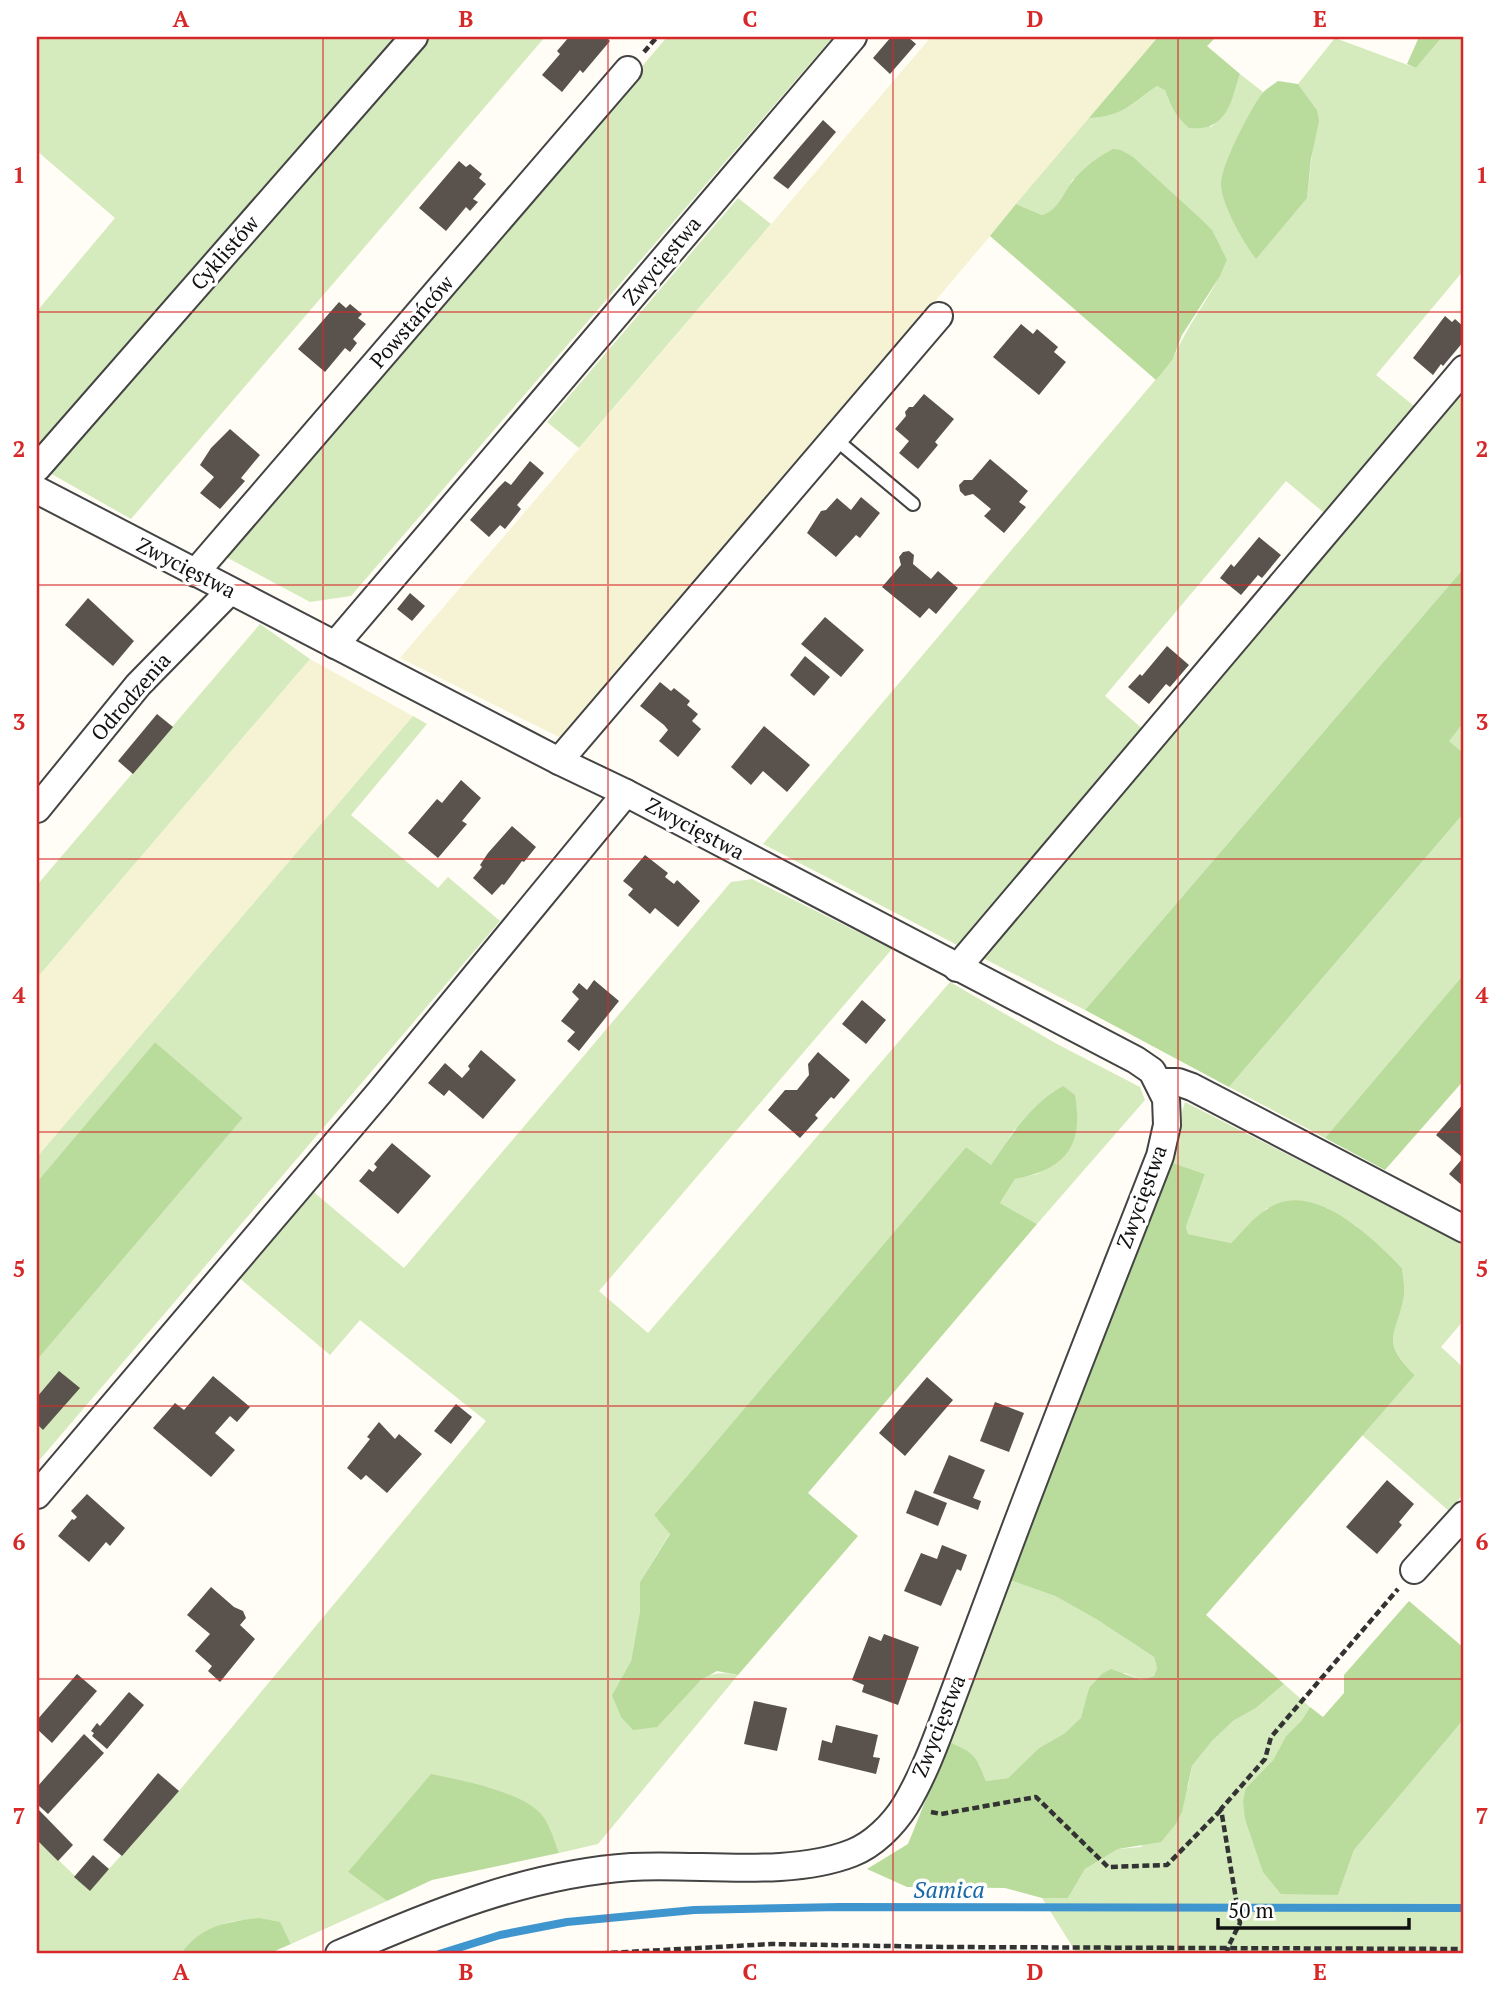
<svg xmlns="http://www.w3.org/2000/svg" width="1501" height="1991" viewBox="0 0 1501 1991" font-family="'PT Serif',serif">
	<style>
		.farmland { fill: #f6f3d4 }
		.green { fill: #d5ebbd }
		.forest { fill: #b9dc9c }
		.lines { fill: none; stroke-linecap: round; stroke-linejoin: round }
		.stream { stroke: #3f96cf; stroke-width: 8 }
		.building { fill: #5a524d }
		.lane-casing { stroke: #444; stroke-width: 16 }
		.street-casing { stroke: #444; stroke-width: 30 }
		.path { stroke: #333; stroke-width: 4.5; stroke-dasharray: 7 3.5; stroke-linecap: butt }
		.lane { stroke: #fff; stroke-width: 12 }
		.street { stroke: #fff; stroke-width: 26 }
		.grid { fill: none; stroke: #d62828; stroke-width: 2; stroke-opacity: 0.55 }
		.labels { text-anchor: middle; stroke-width: 7; stroke-linejoin: round; paint-order: stroke }
		.street-label { font-size: 21px; fill: #111; stroke: #fff }
		.water-label { font-size: 23px; font-style: italic; fill: #1768a6; stroke: #fff }
		.neatline { fill: none; stroke: #d62828; stroke-width: 2.5 }
		.grid-label { font-size: 23px; text-anchor: middle; font-weight: bold; fill: #d62828 }
	</style>
	<rect width="100%" height="100%" fill="#fffdf5"/>
	<!-- farmland -->
	<g class="farmland">
		<polygon points="931,37 1158,37 565,740 400,658"/>
		<polygon points="310,659 413,716 37,1157 37,978"/>
	</g>
	<!-- green -->
	<g class="green">
		<polygon points="37,37 394,37 37,453 37,311 115,218 37,151"/>
		<polygon points="424,37 545,37 131,519 48,472"/>
		<polygon points="667,37 833,37 351,596 310,602 224,556"/>
		<path d="M1442 37H1464V270L1376 375 1419 410 1328 516 1286 481 1105 696 1145 731 959 946 763 844 1173 359C1187 324 1213 295 1227 260L1073 179C1065 194 1059 210 1042 215L1016 204 1089 118C1121 117 1132 104 1157 86L1165 89 1169 101 1211 127C1229 113 1234 95 1240 74L1263 92 1244 125 1307 198 1317 110 1298 84 1335 38 1416 68Z"/>
		<polygon points="738,198 771,224 579,448 547,422"/>
		<polygon points="1464,382 1464,568 1085,1010 977,955"/>
		<polygon points="260,624 310,659 37,978 37,885"/>
		<polygon points="413,716 427,724 351,815 438,888 448,877 500,921 37,1463 37,1360 243,1118 155,1042 37,1182 37,1157"/>
		<polygon points="1464,722 1464,754 1448,741"/>
		<polygon points="1464,813 1464,974 1325,1138 1229,1087"/>
		<path d="M752 879 892 949 599 1291 648 1333 950 982 1057 1044 1140 1087 1145 1100 1037 1224 1000 1203 1015 1179 1037 1174 1060 1160 1076 1129 1077 1111 1074 1095 1014 1130 991 1166 966 1147 654 1515 670 1533 640 1582V1611L631 1661 612 1695 690 1690C708 1673 714 1671 738 1675L598 1844 559 1853 549 1828 348 1872 387 1901 291 1944 280 1923C266 1922 250 1919 236 1921 216 1923 192 1939 181 1954H37V1840L90 1890 179 1791 486 1421 360 1320 330 1355 237 1276 310 1189 404 1268 731 882Z"/>
		<path d="M1185 1102 1464 1245V1320L1441 1347 1464 1368V1493L1449 1511 1362 1435 1415 1375C1379 1339 1397 1336 1404 1296 1405 1287 1403 1277 1402 1268L1355 1225 1327 1208H1267L1231 1243 1188 1234 1186 1227 1205 1174 1167 1161Z"/>
		<polygon points="1007,1579 1055,1596 1096,1619 1154,1657 1157,1668 1154,1676 1141,1680 1125,1673 1089,1688 1082,1718 1065,1733 1039,1748 1008,1778 986,1781 979,1764 949,1742"/>
		<polygon points="1284,1684 1310,1707 1302,1720 1286,1736 1273,1760 1246,1788 1245,1819 1254,1841 1338,1895 1354,1850 1464,1719 1464,1954 1077,1954 1042,1898 1068,1898 1085,1869 1118,1849 1141,1847 1188,1787 1192,1766 1212,1741 1233,1721 1256,1708"/>
	</g>
	<!-- forest -->
	<g class="forest">
		<path d="M1158 37H1216L1207 46 1240 74C1231 103 1226 132 1189 128 1177 118 1170 105 1165 90L1157 86C1131 104 1122 117 1089 118Z"/>
		<polygon points="1419,37 1442,37 1416,68 1407,64"/>
		<path d="M1278 81 1298 84 1317 110 1319 121 1311 159 1307 198 1256 259C1244 243 1222 206 1221 185 1220 167 1250 110 1261 95 1265 89 1273 85 1278 81Z"/>
		<path d="M1113 149 1121 150 1133 157 1201 219 1212 230 1227 260 1220 276 1182 335 1173 359 1156 380 990 236 1016 204 1042 215C1061 209 1063 191 1076 177 1087 165 1098 157 1113 149Z"/>
		<polygon points="1464,568 1464,722 1449,741 1464,754 1464,813 1229,1087 1085,1010"/>
		<polygon points="1464,974 1464,1080 1385,1170 1325,1138"/>
		<polygon points="155,1042 243,1118 37,1360 37,1182"/>
		<path d="M1063 1086 1075 1095C1084 1147 1065 1169 1015 1179L1000 1203 1037 1224 808 1493 858 1536 738 1675 717 1671 701 1680 657 1727 633 1730 621 1717 612 1695 631 1661 640 1611V1582L670 1534 654 1515 966 1147 991 1165C1011 1135 1031 1104 1063 1086Z"/>
		<path d="M1167 1161 1205 1174 1186 1227 1188 1234 1231 1243C1242 1232 1254 1217 1267 1209 1313 1178 1372 1238 1402 1268 1403 1277 1405 1287 1404 1296 1397 1336 1379 1340 1415 1375L1206 1615 1284 1684 1256 1708 1233 1721 1212 1741 1192 1766 1182 1812 1175 1825 1161 1842 1118 1849 1085 1869 1068 1898H1042L1005 1888 907 1887 867 1869 908 1844 949 1742C974 1753 976 1755 986 1781L1008 1778 1039 1748 1065 1733 1081 1718 1089 1688 1102 1674 1111 1669 1141 1680 1154 1676 1157 1668 1154 1657 1096 1619 1055 1596 1007 1579Z"/>
		<polygon points="1409,1601 1464,1648 1464,1719 1354,1850 1338,1895 1281,1894 1263,1872 1245,1819 1243,1801 1246,1788 1273,1760 1286,1736 1302,1720 1310,1707 1323,1717 1344,1693 1344,1675"/>
		<path d="M431 1774C460 1780 519 1791 540 1813 549 1822 554 1840 559 1853L432 1880 387 1901 348 1872Z"/>
		<path d="M259 1918 280 1922 291 1944 268 1954H181C200 1926 226 1922 259 1918Z"/>
	</g>
	<g class="lines">
		<!-- stream -->
		<polyline class="stream" points="439,1954 500,1935 567,1922 694,1910 840,1907 1464,1908"/>
	</g>
	<!-- building -->
	<g class="building">
		<polygon points="569,37 605,37 610,41 583,73 580,70 562,92 542,75 560,54 557,51"/>
		<polygon points="891,37 908,37 916,44 890,74 873,58"/>
		<polygon points="823,120 836,132 788,189 773,178"/>
		<polygon points="459,161 466,167 470,164 482,174 479,178 486,184 473,199 478,202 470,211 466,207 446,231 419,208"/>
		<polygon points="339,302 346,308 350,304 362,314 358,318 366,324 353,339 357,343 350,352 345,348 325,372 298,349"/>
		<polygon points="1445,316 1452,322 1455,319 1464,327 1461,329 1464,332 1464,341 1443,366 1441,364 1433,375 1413,358"/>
		<polygon points="1021,324 1033,334 1037,329 1058,347 1054,352 1066,362 1039,395 993,357"/>
		<polygon points="924,394 954,419 935,442 938,445 918,469 899,453 909,441 895,429 906,416 905,412 909,407 913,407"/>
		<polygon points="230,429 260,455 241,478 245,481 220,509 200,493 214,477 200,465 211,448"/>
		<polygon points="990,459 1028,491 1019,502 1026,507 1004,533 984,516 991,509 973,494 965,496 960,491 959,485 964,480 972,480"/>
		<polygon points="530,461 544,473 517,505 521,509 505,529 500,525 489,537 470,520 499,487 505,481 511,485"/>
		<polygon points="861,497 880,513 860,538 856,535 836,557 807,533 821,511 826,510 837,498 851,510"/>
		<polygon points="1259,537 1281,555 1262,578 1258,575 1241,595 1220,578 1231,564 1234,567"/>
		<polygon points="909,551 914,555 913,564 931,579 938,571 958,588 936,614 929,608 920,618 882,587 901,565 899,557 903,552"/>
		<polygon points="410,593 425,606 412,621 397,609"/>
		<polygon points="88,598 134,641 113,666 65,625"/>
		<polygon points="825,617 864,650 841,677 801,644"/>
		<polygon points="1167,646 1189,665 1170,687 1166,684 1149,704 1128,687 1140,674 1142,676"/>
		<polygon points="805,656 830,677 814,696 790,675"/>
		<polygon points="660,682 671,691 674,688 690,701 687,705 698,714 692,721 701,729 678,757 659,741 668,730 664,725 640,706"/>
		<polygon points="157,714 173,727 133,774 118,761"/>
		<polygon points="764,726 810,765 787,792 763,771 751,785 731,767"/>
		<polygon points="461,780 481,798 462,821 467,824 438,858 408,833 437,799 442,803"/>
		<polygon points="512,826 536,847 524,862 522,861 504,885 502,884 492,895 473,878 482,867 480,865 488,853"/>
		<polygon points="645,855 668,873 665,877 674,884 677,880 700,901 678,927 655,908 650,914 628,895 633,889 623,881"/>
		<polygon points="594,980 619,1001 579,1051 567,1041 575,1032 561,1021 579,999 572,992 579,983 587,990"/>
		<polygon points="862,1000 886,1020 866,1044 842,1024"/>
		<polygon points="481,1050 516,1080 483,1119 449,1090 444,1096 428,1083 445,1063 462,1078 470,1069 468,1066"/>
		<polygon points="818,1052 850,1080 834,1099 831,1097 815,1115 818,1118 800,1138 768,1110 785,1090 797,1090 809,1075 808,1064"/>
		<polygon points="1464,1103 1464,1187 1449,1174 1463,1158 1436,1135"/>
		<polygon points="392,1143 431,1176 398,1214 359,1181 369,1169 373,1172 377,1167 374,1164"/>
		<polygon points="59,1371 80,1388 43,1430 37,1424 37,1397"/>
		<polygon points="213,1376 250,1407 237,1422 230,1416 215,1433 235,1450 211,1477 153,1428 175,1403 184,1410"/>
		<polygon points="927,1377 953,1400 905,1456 879,1433"/>
		<polygon points="995,1402 1024,1413 1009,1452 980,1441"/>
		<polygon points="456,1404 472,1417 451,1444 434,1431"/>
		<polygon points="379,1422 395,1439 399,1434 422,1454 387,1493 366,1475 361,1480 347,1468 370,1439 367,1437"/>
		<polygon points="949,1455 985,1470 973,1498 981,1501 978,1510 933,1493"/>
		<polygon points="1387,1480 1414,1504 1399,1522 1402,1525 1377,1554 1346,1527"/>
		<polygon points="915,1490 947,1503 938,1526 906,1513"/>
		<polygon points="87,1494 125,1528 110,1546 106,1542 89,1562 58,1536 72,1519 74,1520 77,1517 71,1511"/>
		<polygon points="942,1545 967,1555 961,1571 957,1569 941,1606 904,1591 921,1553 937,1559"/>
		<polygon points="211,1587 234,1607 243,1611 246,1618 240,1625 255,1639 220,1682 208,1671 212,1666 195,1651 210,1634 187,1615"/>
		<polygon points="884,1634 919,1647 898,1705 862,1692 864,1685 852,1680 869,1636 881,1641"/>
		<polygon points="77,1674 97,1691 52,1743 37,1729 37,1720"/>
		<polygon points="129,1692 144,1705 107,1749 92,1736 94,1733 91,1731 97,1723 100,1726"/>
		<polygon points="754,1701 787,1708 777,1751 744,1744"/>
		<polygon points="836,1725 878,1735 873,1757 880,1758 876,1774 818,1760 822,1740 832,1743"/>
		<polygon points="84,1734 104,1753 48,1814 37,1804 37,1787"/>
		<polygon points="158,1773 179,1791 122,1856 103,1840"/>
		<polygon points="37,1808 73,1845 58,1861 37,1840"/>
		<polygon points="93,1855 109,1869 90,1891 74,1877"/>
	</g>
	<g class="lines">
		<defs>
			<polyline id="lane" points="834,438 913,504"/>
			<g id="street">
				<polyline points="37,468 414,37"/>
				<path d="M37 490 559 761 626 793 1136 1060 1152 1071 1166 1099 1167 1125 1160 1156C1107 1292 1053 1427 1002 1564 985 1609 968 1654 952 1698 938 1735 925 1773 905 1806 893 1825 873 1845 852 1853 788 1878 700 1863 631 1867 528 1874 433 1913 339 1954"/>
				<polyline points="195,573 628,70"/>
				<polyline points="335,645 853,37"/>
				<polyline points="559,761 939,316"/>
				<polyline points="37,809 138,685 230,591"/>
				<polyline points="957,968 1464,369"/>
				<polyline points="1160,1082 1178,1082 1192,1087 1464,1229"/>
				<polyline points="37,1495 379,1093 626,793"/>
				<polyline points="1414,1570 1464,1515"/>
			</g>
		</defs>
		<!-- lane casing -->
		<use href="#lane" class="lane-casing"/>
		<!-- street casing -->
		<use href="#street" class="street-casing"/>
		<!-- path -->
		<g class="path">
			<polyline points="644,52 657,37"/>
			<polyline points="931,1812 941,1814 1036,1797 1108,1867 1167,1865 1221,1810"/>
			<polyline points="590,1954 771,1944 945,1947 1464,1949"/>
			<polyline points="1227,1954 1228,1947 1240,1923 1221,1809 1265,1759 1271,1737 1398,1589"/>
		</g>
		<!-- lane -->
		<use href="#lane" class="lane"/>
		<!-- street -->
		<use href="#street" class="street"/>
	</g>
	<!-- grid -->
	<path class="grid" d="M323 37V1954M608 37V1954M893 37V1954M1178 37V1954M37 312H1464M37 585H1464M37 859H1464M37 1132H1464M37 1406H1464M37 1679H1464"/>
	<g class="labels">
		<!-- street labels -->
		<g class="street-label">
			<text transform="translate(225 253) rotate(-49)" y="7">Cyklistów</text>
			<text transform="translate(662 261) rotate(-50)" y="7">Zwycięstwa</text>
			<text transform="translate(412 322) rotate(-49)" y="7">Powstańców</text>
			<text transform="translate(186 568) rotate(27)" y="7">Zwycięstwa</text>
			<text transform="translate(131 697) rotate(-49)" y="7">Odrodzenia</text>
			<text transform="translate(695 829) rotate(28)" y="7">Zwycięstwa</text>
			<text transform="translate(1142 1197) rotate(-70)" y="7">Zwycięstwa</text>
			<text transform="translate(939 1726) rotate(-68)" y="7">Zwycięstwa</text>
		</g>
		<!-- water labels -->
		<g class="water-label">
			<text x="949" y="1898">Samica</text>
		</g>
	</g>
	<!-- border -->
	<rect width="1501" height="1991" fill="none" stroke="#ffffff" stroke-width="77"/>
	<!-- scale -->
	<path d="M1218 1918v10h191v-10" fill="none" stroke="#111111" stroke-width="3.5"/>
	<text x="1228" y="1918" font-size="21" fill="#111111" stroke="#ffffff" stroke-width="5" paint-order="stroke">50 m</text>
	<rect x="38" y="38" width="1424" height="1914" class="neatline"/>
	<g class="grid-label">
		<text x="181" y="27">A</text>
		<text x="466" y="27">B</text>
		<text x="750" y="27">C</text>
		<text x="1035" y="27">D</text>
		<text x="1320" y="27">E</text>
		<text x="19" y="183">1</text>
		<text x="1482" y="183">1</text>
		<text x="19" y="457">2</text>
		<text x="1482" y="457">2</text>
		<text x="19" y="730">3</text>
		<text x="1482" y="730">3</text>
		<text x="19" y="1003">4</text>
		<text x="1482" y="1003">4</text>
		<text x="19" y="1277">5</text>
		<text x="1482" y="1277">5</text>
		<text x="19" y="1550">6</text>
		<text x="1482" y="1550">6</text>
		<text x="19" y="1824">7</text>
		<text x="1482" y="1824">7</text>
		<text x="181" y="1980">A</text>
		<text x="466" y="1980">B</text>
		<text x="750" y="1980">C</text>
		<text x="1035" y="1980">D</text>
		<text x="1320" y="1980">E</text>
	</g>
</svg>
